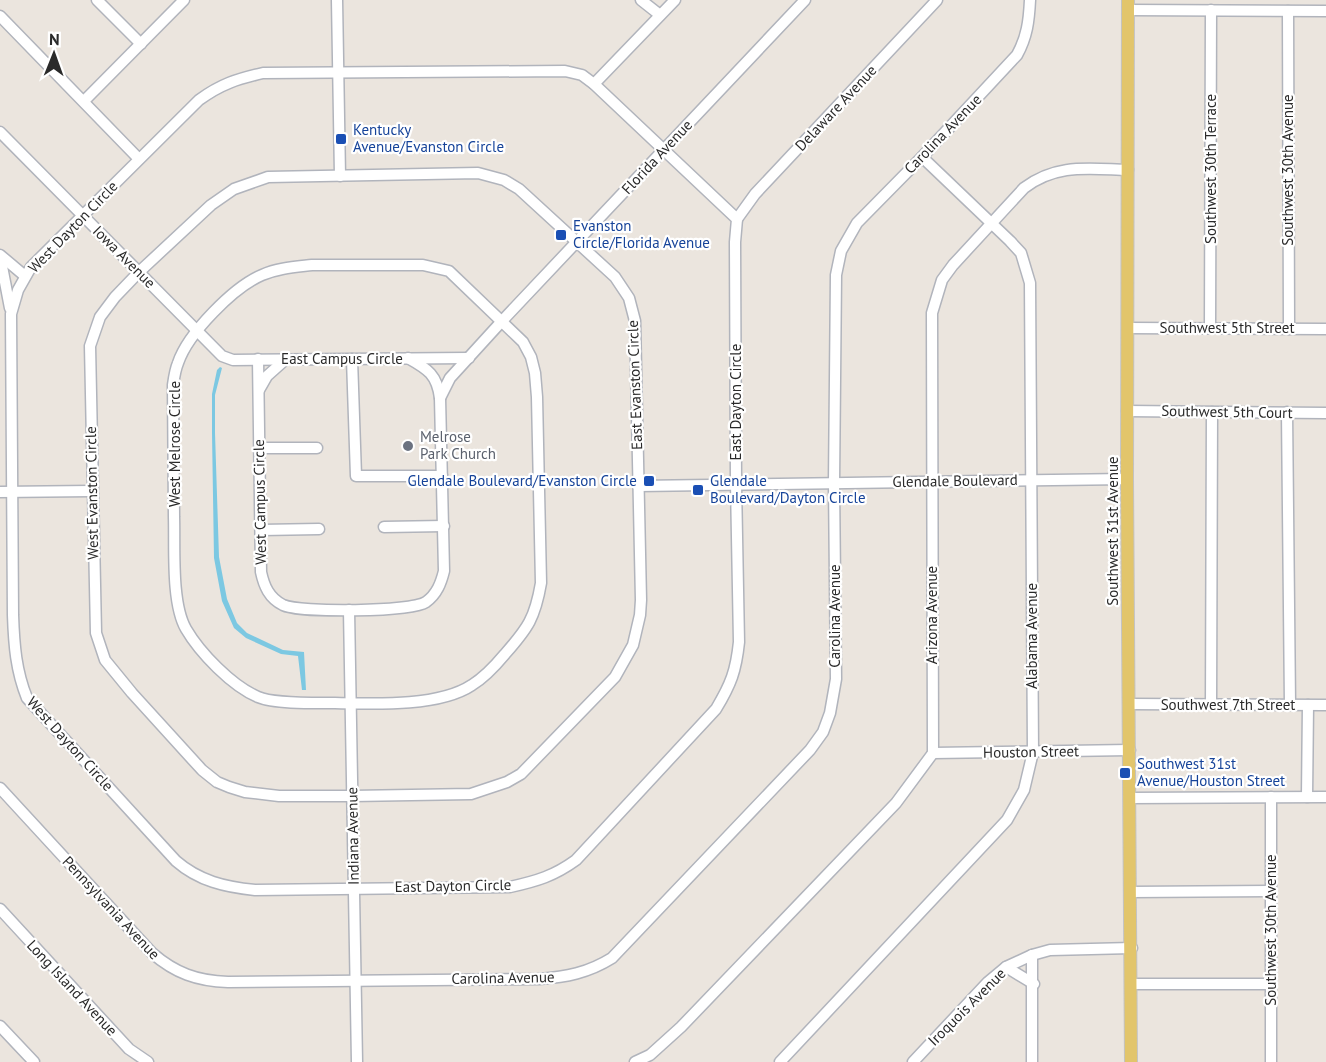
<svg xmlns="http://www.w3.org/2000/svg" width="1326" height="1062" viewBox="0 0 1326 1062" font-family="'PT Sans',sans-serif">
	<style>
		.water { fill: #7cc8e2 }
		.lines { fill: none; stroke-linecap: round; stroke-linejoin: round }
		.minor-casing { stroke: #b1b4bc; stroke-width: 13 }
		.major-casing { stroke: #c3c3c3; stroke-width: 14 }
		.minor { stroke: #fff; stroke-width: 10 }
		.major { stroke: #e2c56b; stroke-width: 12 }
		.transit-dot { fill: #1a4fb4; stroke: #fff; stroke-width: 2 }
		.worship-dot { fill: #6b7280; stroke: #fff; stroke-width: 2 }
		.labels { text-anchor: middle; stroke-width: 4.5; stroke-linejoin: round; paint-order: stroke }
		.street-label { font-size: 15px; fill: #2a2a2a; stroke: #fff }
		.transit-label { font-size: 15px; fill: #164399; stroke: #fff; text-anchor: start }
		.worship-label { font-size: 15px; fill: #5b616d; stroke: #fff; text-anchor: start }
	</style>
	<rect width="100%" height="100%" fill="#ebe5de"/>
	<!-- water -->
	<polygon class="water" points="220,367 222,368 215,395 215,433 219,557 227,599 237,623 247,633 283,650 304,652 306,690 302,690 298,656 281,654 246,638 234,628 222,601 214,558 212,433 212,394 217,370"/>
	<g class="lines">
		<defs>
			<g id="minor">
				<polyline points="97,0 141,44"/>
				<polyline points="337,0 340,176"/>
				<polyline points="641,0 660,15"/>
				<polyline points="1128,10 1326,11"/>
				<polyline points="1288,11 1289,329"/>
				<polyline points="0,16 139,159"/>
				<path d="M565 71 582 75 594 84 737 219 735 242 736 484 739 642C736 671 731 684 716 709L576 860C554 876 537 881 510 887L255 890C225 887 199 881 176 861L27 698C16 671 14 645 13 615L11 314 18 290 31 267 199 100C221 84 237 79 263 73Z"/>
				<polyline points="594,84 675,0"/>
				<polyline points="84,101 184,0"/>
				<polyline points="0,132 222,356 233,360 469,358"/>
				<polygon points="478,173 504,180 519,189 615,277 629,298 635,321 641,600 640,615 633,645 615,677 521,774 507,782 471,794 352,796 279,796 245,792 229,787 217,782 202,770 132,693 105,660 96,633 90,346 100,317 115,297 139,272 211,205 234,189 268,177"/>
				<polyline points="737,219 755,194 937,0"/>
				<polyline points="0,255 25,276"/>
				<polyline points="0,256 10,308"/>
				<path d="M312 265H423L449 271 523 342 531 357 535 373 537 397 541 583C535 618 528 628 505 654 495 666 485 677 472 685 439 707 374 704 335 703 316 703 274 704 258 697 232 686 200 653 186 629 171 603 175 547 174 517 174 473 173 429 173 385 174 378 175 370 178 363 188 333 234 287 262 275 278 268 295 267 312 265Z"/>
				<polyline points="1128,328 1326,329"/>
				<polyline points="1210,328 1211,10"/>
				<path d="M258 359 261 572C264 586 269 598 283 605 300 613 411 612 426 602 437 594 441 583 444 571L440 398C437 375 428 369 408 358"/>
				<polyline points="352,359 356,476 442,476"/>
				<polyline points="259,390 267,376 286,359"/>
				<polyline points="440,398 450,378 502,321 805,0"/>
				<polyline points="1127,411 1326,413"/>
				<polyline points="1287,412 1290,705"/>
				<polyline points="260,448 317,448"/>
				<polyline points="638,486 1127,479"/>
				<polyline points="0,492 92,491"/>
				<polyline points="384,527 444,526"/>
				<polyline points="261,530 319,529"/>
				<polyline points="349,610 357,1062"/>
				<polyline points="1129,704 1326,705"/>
				<polyline points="1211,705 1212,412"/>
				<polyline points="933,753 1130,750"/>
				<path d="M0 788 152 953C175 973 197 981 228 982L539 979C566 977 588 973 612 958L810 750 823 732 830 713 836 679 834 483 836 275 841 251 857 223 922 157 1017 55C1027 37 1029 21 1030 0"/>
				<polyline points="1307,797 1308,705"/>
				<polyline points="1130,798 1326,797"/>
				<polyline points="1131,892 1270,891"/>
				<polyline points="0,909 129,1049 148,1062"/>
				<polyline points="1006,967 1034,984"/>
				<polyline points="1131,984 1271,984"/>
				<polyline points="0,1026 34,1062"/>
				<path d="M635 1062 650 1055 681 1027 896 803 933 753 932 313 942 280 953 265 1024 188C1057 163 1089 169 1128 170"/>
				<polyline points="780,1062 1007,820 1024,790 1033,752 1030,283 1021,253 1010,241 922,157"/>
				<polyline points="913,1062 988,982 1006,967 1032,955 1050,950 1132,948"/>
				<polyline points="1032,1062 1032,955"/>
				<polyline points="1271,1062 1271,797"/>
			</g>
			<polyline id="major" points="1128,0 1127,479 1131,1062"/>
		</defs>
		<!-- minor casing -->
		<use href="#minor" class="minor-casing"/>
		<!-- major casing -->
		<use href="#major" class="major-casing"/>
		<!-- minor -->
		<use href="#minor" class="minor"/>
		<!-- major -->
		<use href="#major" class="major"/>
	</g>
	<!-- markers -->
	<g class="transit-dot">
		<rect x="335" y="133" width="12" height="12" rx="3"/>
		<rect x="555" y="229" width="12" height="12" rx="3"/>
		<rect x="643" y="475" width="12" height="12" rx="3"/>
		<rect x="692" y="484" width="12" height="12" rx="3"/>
		<rect x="1119" y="767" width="12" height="12" rx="3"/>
	</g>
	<circle class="worship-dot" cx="408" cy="446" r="6"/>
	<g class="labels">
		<!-- street labels -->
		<g class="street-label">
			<text transform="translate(836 108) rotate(-47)" y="5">Delaware Avenue</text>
			<text transform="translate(943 134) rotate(-46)" y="5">Carolina Avenue</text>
			<text transform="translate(657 157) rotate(-47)" y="5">Florida Avenue</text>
			<text transform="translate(1211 169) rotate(-90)" y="5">Southwest 30th Terrace</text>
			<text transform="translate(1288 170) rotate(-90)" y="5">Southwest 30th Avenue</text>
			<text transform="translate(73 227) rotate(-46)" y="5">West Dayton Circle</text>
			<text transform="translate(124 257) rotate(45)" y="5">Iowa Avenue</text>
			<text x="1227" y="333">Southwest 5th Street</text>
			<text x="342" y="364">East Campus Circle</text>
			<text transform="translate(635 385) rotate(-92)" y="5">East Evanston Circle</text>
			<text transform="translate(736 402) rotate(-90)" y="5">East Dayton Circle</text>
			<text transform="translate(1227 412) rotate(1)" y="5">Southwest 5th Court</text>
			<text transform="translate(175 444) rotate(-90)" y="5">West Melrose Circle</text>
			<text transform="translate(955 481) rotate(-1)" y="5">Glendale Boulevard</text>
			<text transform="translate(92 493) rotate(-91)" y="5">West Evanston Circle</text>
			<text transform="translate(260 502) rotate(-91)" y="5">West Campus Circle</text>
			<text transform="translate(1113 531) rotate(-90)" y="5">Southwest 31st Avenue</text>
			<text transform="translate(932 615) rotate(-90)" y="5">Arizona Avenue</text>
			<text transform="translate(835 616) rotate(-90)" y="5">Carolina Avenue</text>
			<text transform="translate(1032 636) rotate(-90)" y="5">Alabama Avenue</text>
			<text x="1228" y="710">Southwest 7th Street</text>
			<text transform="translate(70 744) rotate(48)" y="5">West Dayton Circle</text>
			<text transform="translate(1031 752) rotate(-1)" y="5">Houston Street</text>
			<text transform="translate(353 836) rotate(-91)" y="5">Indiana Avenue</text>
			<text transform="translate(453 886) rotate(-1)" y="5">East Dayton Circle</text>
			<text transform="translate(111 908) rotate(47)" y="5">Pennsylvania Avenue</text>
			<text transform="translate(1271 930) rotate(-90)" y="5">Southwest 30th Avenue</text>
			<text transform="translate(503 978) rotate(-1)" y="5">Carolina Avenue</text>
			<text transform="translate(72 988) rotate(47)" y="5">Long Island Avenue</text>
			<text transform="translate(967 1007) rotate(-45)" y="5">Iroquois Avenue</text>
		</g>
		<!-- transit labels -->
		<g class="transit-label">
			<text x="353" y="135">Kentucky<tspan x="353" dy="17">Avenue/Evanston Circle</tspan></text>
			<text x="573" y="231">Evanston<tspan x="573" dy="17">Circle/Florida Avenue</tspan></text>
			<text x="637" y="486" text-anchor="end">Glendale Boulevard/Evanston Circle</text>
			<text x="710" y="486">Glendale<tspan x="710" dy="17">Boulevard/Dayton Circle</tspan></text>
			<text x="1137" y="769">Southwest 31st<tspan x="1137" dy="17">Avenue/Houston Street</tspan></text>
		</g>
		<!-- worship labels -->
		<g class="worship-label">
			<text x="420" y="442">Melrose<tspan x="420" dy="17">Park Church</tspan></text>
		</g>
	</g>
	<!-- north arrow -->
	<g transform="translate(54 54) rotate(1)" stroke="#ffffff" stroke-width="4.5" paint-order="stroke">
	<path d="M0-4.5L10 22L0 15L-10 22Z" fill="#2a2a2a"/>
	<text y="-9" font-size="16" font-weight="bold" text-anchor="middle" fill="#2a2a2a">N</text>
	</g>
</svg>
